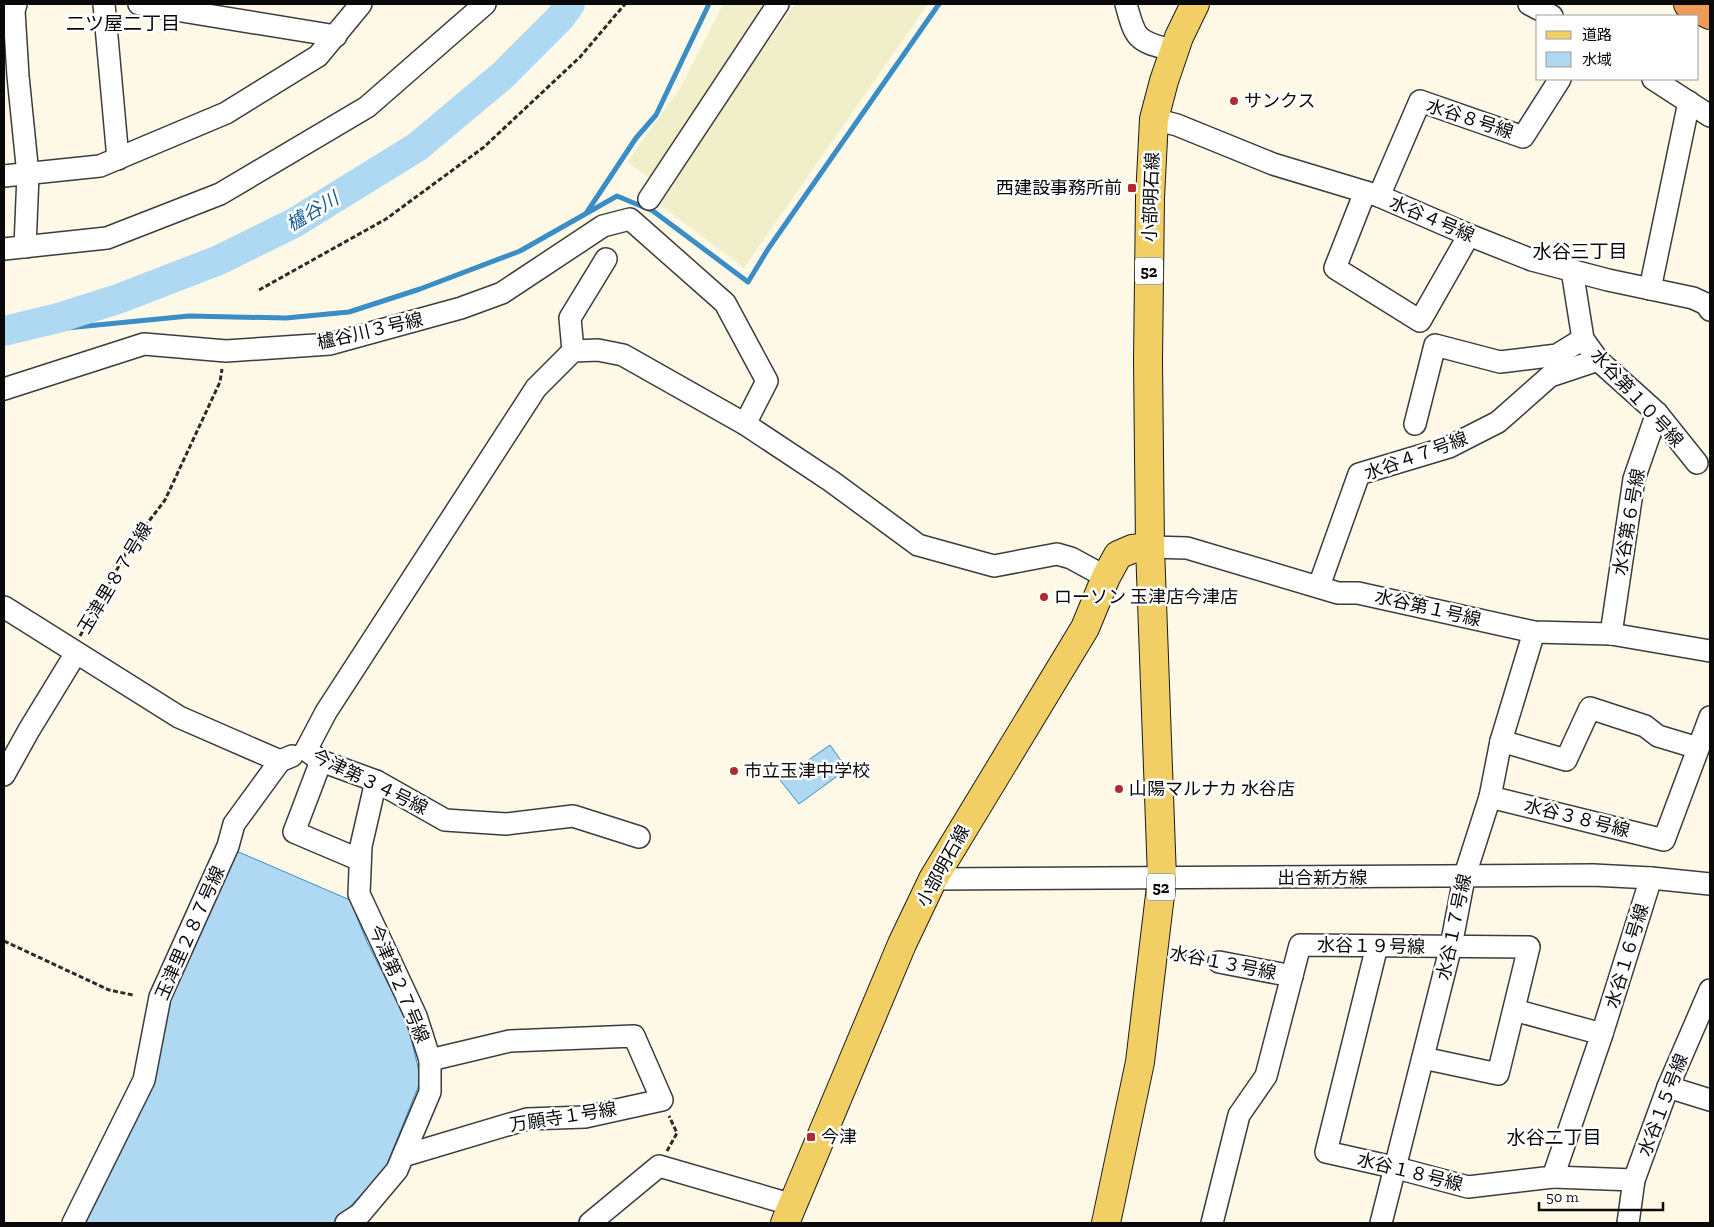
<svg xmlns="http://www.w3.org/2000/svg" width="1714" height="1227" viewBox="0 0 1714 1227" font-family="'Zilla Slab','Noto Sans JP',serif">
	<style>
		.farmland { fill: #f1eeca }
		.water { fill: #afd9f2; stroke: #3a8dc5 }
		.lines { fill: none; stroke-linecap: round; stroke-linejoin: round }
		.stream { stroke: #3a8dc5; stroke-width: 5 }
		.river { stroke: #afd9f2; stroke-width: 30 }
		.minor-casing { stroke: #3c3c3c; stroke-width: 24 }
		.major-casing { stroke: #1a1a1a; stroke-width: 30 }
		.highway-casing { stroke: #1a1a1a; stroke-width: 30 }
		.path { stroke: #2b2b2b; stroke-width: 3; stroke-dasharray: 5 2.5; stroke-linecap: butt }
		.minor { stroke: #fff; stroke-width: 21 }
		.major { stroke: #f1cf64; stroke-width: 28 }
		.highway { stroke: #ec9c57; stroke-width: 28 }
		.poi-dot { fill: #b02a30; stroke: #fff; stroke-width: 2 }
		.labels { text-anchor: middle; stroke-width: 5; stroke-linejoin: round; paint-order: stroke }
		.shield { fill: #fff; stroke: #535353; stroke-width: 1 }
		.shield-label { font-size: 16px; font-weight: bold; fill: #090909 }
		.poi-label { font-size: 18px; fill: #090909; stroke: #fff; text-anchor: start }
		.street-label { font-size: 18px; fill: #090909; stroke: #fff }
		.neighbourhood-label { font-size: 19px; fill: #090909; stroke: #fff }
		.water-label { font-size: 19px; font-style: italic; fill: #1b5e93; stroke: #fff }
	</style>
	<rect width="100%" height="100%" fill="#fef9e7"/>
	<!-- farmland -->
	<g class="farmland">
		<polygon points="723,4 778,4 657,183 627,162 681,87"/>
		<polygon points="795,4 928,4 744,268 656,202"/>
	</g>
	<!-- water -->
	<g class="water">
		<polygon points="830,745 847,769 799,804 780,780"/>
		<polygon points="234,850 350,900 367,942 407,1021 421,1080 385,1169 345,1212 339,1223 81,1223 173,984"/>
	</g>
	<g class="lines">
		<!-- stream -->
		<g class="stream">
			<polyline points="587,212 636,138 656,115 709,4"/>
			<polyline points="27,326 56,329 189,316 286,318 349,312 420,289 520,251 617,196 653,211 748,282 768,249 939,4"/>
		</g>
		<!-- river -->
		<polyline class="river" points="4,331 58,318 118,299 219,260 294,223 417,147 503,75 560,18 570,4"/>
		<defs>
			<g id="minor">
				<polyline points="16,4 14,11 18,76 28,175 25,247"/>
				<polyline points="104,4 118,159"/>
				<polyline points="139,4 336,36"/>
				<path d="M1126 4C1136 42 1137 40 1174 51"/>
				<polyline points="1529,4 1552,16"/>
				<polyline points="1653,79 1710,116"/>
				<polyline points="1154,119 1177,125 1273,164 1379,196 1469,235 1532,260 1608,280 1693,298 1706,304 1710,310"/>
				<polyline points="4,176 100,166 226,113 318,56 361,4"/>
				<polyline points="1365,192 1335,268 1420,321 1469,235"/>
				<polyline points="1379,196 1420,101 1523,137 1560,79"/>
				<polyline points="649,199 778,4"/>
				<polyline points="4,249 107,238 220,194 367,107 485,4"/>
				<polyline points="1572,270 1583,339 1598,360 1657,413 1697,463"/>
				<polyline points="1650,289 1689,102"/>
				<polyline points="573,351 570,318 606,259"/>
				<polyline points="4,389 144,344 226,351 330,344 461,308 502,293 603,226 630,219 725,303 767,381 745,424"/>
				<polyline points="1415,424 1435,345 1500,362 1557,355 1583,339"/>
				<polyline points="1150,547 1187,548 1338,593 1358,593 1534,632 1611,634 1710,651"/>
				<polyline points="1319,586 1359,474 1449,447 1498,422 1550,376 1598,360"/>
				<polyline points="4,607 179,717 280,761 292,756"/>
				<polyline points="1611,634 1634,479 1657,413"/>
				<polyline points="1501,741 1566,760 1590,708 1645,726 1658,736 1698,748"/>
				<polyline points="306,750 326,712 536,388 573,351 598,350 623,355 745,424 831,481 918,545 994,566 1057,554 1071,558 1106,577"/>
				<polyline points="306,750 321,761 376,781 445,820 506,824 573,816 639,837"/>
				<polyline points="321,761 294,832 360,860"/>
				<polyline points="4,775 29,730 76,653"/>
				<polyline points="1490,797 1664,840 1710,717"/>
				<polyline points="933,879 1593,875 1651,878 1710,884"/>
				<polyline points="1377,946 1326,1152 1393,1167 1468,1187 1553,1177 1602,1034 1514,1010"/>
				<polyline points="1219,962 1292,976"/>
				<polyline points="1602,1034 1651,878"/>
				<polyline points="1668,1087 1710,1100"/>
				<polyline points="403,1156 527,1119 585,1117 662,1100 634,1036 510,1041 430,1060"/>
				<polyline points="1553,1177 1634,1180"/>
				<polyline points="73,1223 144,1080 160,997 228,846 234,824 280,761"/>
				<polyline points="346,1223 360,1214 397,1170 430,1092 430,1060 416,1016 359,894 361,846 376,781"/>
				<polyline points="590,1223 659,1166 793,1205"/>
				<polyline points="1212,1223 1239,1115 1266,1076 1300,945 1529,947 1498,1074 1423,1058"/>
				<polyline points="1381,1223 1451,946 1464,878 1490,797 1501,741 1534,632"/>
				<polyline points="1628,1223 1634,1180 1668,1087 1710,990"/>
			</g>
			<g id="major">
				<polyline points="785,1223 902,944 933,879 1085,628 1106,577 1118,555 1132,549 1150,547"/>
				<polyline points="1106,1223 1140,1062 1162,878 1150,547 1148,360 1150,198 1154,119 1164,81 1179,37 1195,4"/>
			</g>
			<polyline id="highway" points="1688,4 1710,15"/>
		</defs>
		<!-- minor casing -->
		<use href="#minor" class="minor-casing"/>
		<!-- major casing -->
		<use href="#major" class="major-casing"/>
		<!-- highway casing -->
		<use href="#highway" class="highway-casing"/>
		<!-- path -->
		<g class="path">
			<polyline points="259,290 386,219 484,147 580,57 625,4"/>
			<polyline points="80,636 130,546 165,500 220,382 222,369"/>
			<polyline points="4,941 109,990 133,995"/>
			<polyline points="1174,953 1202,958"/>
			<polyline points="667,1151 677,1133 669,1116"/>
		</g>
		<!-- minor -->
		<use href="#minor" class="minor"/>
		<!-- major -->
		<use href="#major" class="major"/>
		<!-- highway -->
		<use href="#highway" class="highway"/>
	</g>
	<!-- markers -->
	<g class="poi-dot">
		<circle cx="1234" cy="101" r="5"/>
		<rect x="1127" y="183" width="10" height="10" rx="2.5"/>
		<circle cx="1044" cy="597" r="5"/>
		<circle cx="734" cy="771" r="5"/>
		<circle cx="1119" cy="789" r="5"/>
		<rect x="806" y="1132" width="10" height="10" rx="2.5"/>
	</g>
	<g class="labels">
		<!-- shield labels -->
		<g class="shield">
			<rect x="1135" y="257.5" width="28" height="27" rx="4"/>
			<rect x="1147" y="873.5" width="28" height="27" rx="4"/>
		</g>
		<g class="shield-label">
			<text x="1149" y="277">52</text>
			<text x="1161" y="893">52</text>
		</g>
		<!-- poi labels -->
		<g class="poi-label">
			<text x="1244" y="107">サンクス</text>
			<text x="1122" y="194" text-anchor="end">西建設事務所前</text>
			<text x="1054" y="603">ローソン 玉津店今津店</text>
			<text x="744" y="777">市立玉津中学校</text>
			<text x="1129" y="795">山陽マルナカ 水谷店</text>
			<text x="821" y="1143">今津</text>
		</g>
		<!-- street labels -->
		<g class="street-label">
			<text transform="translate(1470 119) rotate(18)" y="6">水谷８号線</text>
			<text transform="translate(1151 197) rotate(-88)" y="6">小部明石線</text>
			<text transform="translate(1432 219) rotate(23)" y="6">水谷４号線</text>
			<text transform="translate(370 331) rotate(-13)" y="6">櫨谷川３号線</text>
			<text transform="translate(1637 398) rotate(47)" y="6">水谷第１０号線</text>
			<text transform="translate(1416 456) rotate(-20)" y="6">水谷４７号線</text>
			<text transform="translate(1629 522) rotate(-80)" y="6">水谷第６号線</text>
			<text transform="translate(115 578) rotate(-59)" y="6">玉津里８７号線</text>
			<text transform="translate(1428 608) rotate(13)" y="6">水谷第１号線</text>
			<text transform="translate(370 782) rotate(26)" y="6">今津第３４号線</text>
			<text transform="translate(1577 818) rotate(14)" y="6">水谷３８号線</text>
			<text transform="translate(943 866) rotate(-61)" y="6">小部明石線</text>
			<text x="1322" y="884">出合新方線</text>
			<text transform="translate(1454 927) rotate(-78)" y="6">水谷１７号線</text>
			<text transform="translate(190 933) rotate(-66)" y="6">玉津里２８７号線</text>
			<text transform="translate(1371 946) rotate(1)" y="6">水谷１９号線</text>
			<text transform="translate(1627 956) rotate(-73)" y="6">水谷１６号線</text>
			<text transform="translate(1223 963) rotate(11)" y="6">水谷１３号線</text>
			<text transform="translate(399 984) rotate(67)" y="6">今津第２７号線</text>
			<text transform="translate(1663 1105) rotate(-69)" y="6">水谷１５号線</text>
			<text transform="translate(563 1117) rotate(-9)" y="6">万願寺１号線</text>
			<text transform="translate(1410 1172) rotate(14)" y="6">水谷１８号線</text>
		</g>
		<!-- neighbourhood labels -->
		<g class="neighbourhood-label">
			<text x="123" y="30">二ツ屋二丁目</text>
			<text x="1580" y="258">水谷三丁目</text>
			<text x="1554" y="1144">水谷二丁目</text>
		</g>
		<!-- water labels -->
		<g class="water-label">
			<text transform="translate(312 211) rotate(-31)" y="7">櫨谷川</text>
		</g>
	</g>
	<!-- border -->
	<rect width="1714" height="1227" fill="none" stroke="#090909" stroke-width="10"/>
	<!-- legend -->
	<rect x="1536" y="15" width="162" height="65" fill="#ffffff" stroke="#9d9d9d"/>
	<rect x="1546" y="31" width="25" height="8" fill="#f1cf64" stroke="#9d9d9d"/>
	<text x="1582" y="40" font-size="15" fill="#090909">道路</text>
	<rect x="1546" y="52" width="25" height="15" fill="#afd9f2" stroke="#9d9d9d"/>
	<text x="1582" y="65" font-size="15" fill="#090909">水域</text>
	<!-- scale -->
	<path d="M1539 1202v8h124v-8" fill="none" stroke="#090909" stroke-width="2.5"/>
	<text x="1546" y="1202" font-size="15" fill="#090909" stroke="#ffffff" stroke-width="4" paint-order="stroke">50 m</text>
</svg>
